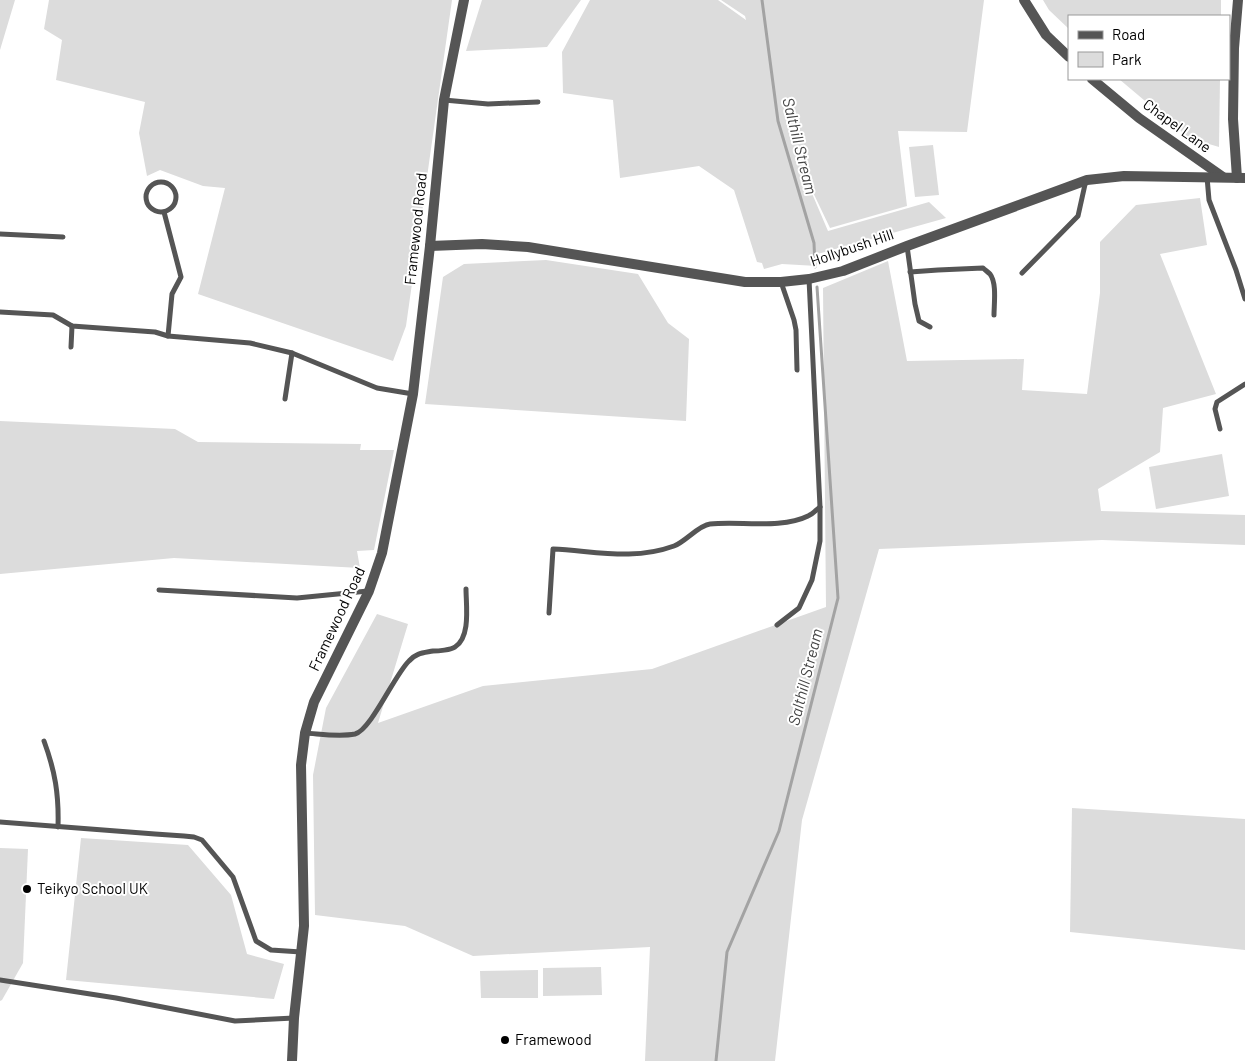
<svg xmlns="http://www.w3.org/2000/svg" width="1245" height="1061" viewBox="0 0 1245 1061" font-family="Barlow,sans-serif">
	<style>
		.green { fill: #dcdcdc }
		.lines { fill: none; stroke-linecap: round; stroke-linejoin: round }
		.stream { stroke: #a3a3a3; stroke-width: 3 }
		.service { stroke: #555; stroke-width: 5 }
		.minor { stroke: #555; stroke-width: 10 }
		.tertiary { stroke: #555; stroke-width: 10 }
		.poi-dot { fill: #000; stroke: #fff; stroke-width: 2 }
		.labels { text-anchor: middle; stroke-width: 4; stroke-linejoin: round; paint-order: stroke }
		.street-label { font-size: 15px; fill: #000; stroke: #fff }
		.poi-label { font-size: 15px; fill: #000; stroke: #fff; text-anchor: start }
		.water-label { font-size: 16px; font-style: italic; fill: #444; stroke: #fff }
	</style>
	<rect width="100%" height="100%" fill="#fff"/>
	<!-- green -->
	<g class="green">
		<polygon points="0,0 15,0 0,50"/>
		<polygon points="49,0 452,0 406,326 393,361 198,294 225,188 203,186 160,170 147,176 139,133 145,102 56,80 62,40 44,29"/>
		<polygon points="482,0 581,0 547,47 466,51"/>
		<polygon points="590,0 718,0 746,20 745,16 721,0 984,0 967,132 898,131 907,206 830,228 799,163 828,231 929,202 946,218 814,255 817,266 782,264 764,269 762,263 757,262 734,190 699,166 620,178 613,100 563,93 562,52"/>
		<polygon points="1043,0 1221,0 1221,16 1069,16 1069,29 1049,10"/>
		<polygon points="1119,79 1220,79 1219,147 1189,138"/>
		<polygon points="933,145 939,195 915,197 909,147"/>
		<polygon points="1200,198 1207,245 1160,254 1216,394 1163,408 1160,452 1098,489 1101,511 1245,515 1245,545 1102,540 879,549 802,820 775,1061 645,1061 650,947 473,956 405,926 315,915 313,775 326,708 377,614 408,624 378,723 483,686 652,669 826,607 823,288 888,261 907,361 1024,359 1022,390 1087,394 1100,293 1100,242 1136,205"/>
		<polygon points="546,260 638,274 668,323 689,339 686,421 425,404 443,277 464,264"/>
		<polygon points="0,421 175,429 198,442 361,444 360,450 394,450 374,550 357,551 360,568 174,558 0,574"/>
		<polygon points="1222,454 1229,496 1156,509 1149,467"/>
		<polygon points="1072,808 1245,819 1245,950 1070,932"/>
		<polygon points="81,838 188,845 231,895 247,954 284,964 274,999 66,980"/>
		<polygon points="0,848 28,849 23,963 2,1000 0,1001"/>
		<polygon points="601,967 602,995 543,996 543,968"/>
		<polygon points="538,970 538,998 481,998 480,971"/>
	</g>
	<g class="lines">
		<!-- stream -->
		<g class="stream">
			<polyline points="762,0 778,121 814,243 815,267"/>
			<polyline points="716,1061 727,952 779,831 838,598 817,287"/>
		</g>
		<!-- service -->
		<g class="service">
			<polyline points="444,100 488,104 538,102"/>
			<polyline points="1207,177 1209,200 1236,270 1245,299"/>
			<circle cx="161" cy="197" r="15"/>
			<polyline points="164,212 181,277 172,294 168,336"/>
			<polyline points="0,234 63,237"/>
			<polyline points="907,246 915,304 919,321 930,327"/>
			<path d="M910 272 938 270 983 268C984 269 989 273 990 274 997 283 994 304 994 315"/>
			<polyline points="1022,273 1078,216 1086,180"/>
			<polyline points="781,282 794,320 796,330 797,370"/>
			<polyline points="0,312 53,315 72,326 155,332 168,336 250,343 292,353 377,388 413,394"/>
			<polyline points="71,347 72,326"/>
			<polyline points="285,399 292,353"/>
			<polyline points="1220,429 1215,409 1217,402 1245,384"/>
			<polyline points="159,590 297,598 368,591"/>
			<path d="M549 613 553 549C595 551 633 561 674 546 685 542 699 525 710 524 739 521 782 529 808 516 813 514 816 510 820 507"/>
			<polyline points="777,625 799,608 812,580 820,541 820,507 809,279"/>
			<path d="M305 733C321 734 339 737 355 734 371 730 395 674 409 661 416 653 423 653 433 651 438 651 451 650 455 647 471 637 466 605 466 589"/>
			<path d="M44 741C55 771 59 794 58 827"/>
			<polyline points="0,822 155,834 184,836 194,837 202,840 233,877 256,941 271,950 301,952"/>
			<polyline points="0,980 116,998 235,1021 294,1018"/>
		</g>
		<!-- minor -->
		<g class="minor">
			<polyline points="1024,0 1046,35 1069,57"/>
			<polyline points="1092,79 1139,118 1223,177"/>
			<polyline points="1237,178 1233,119 1234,48 1238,0"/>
			<polyline points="430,246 482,244 528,247 745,282 781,282 809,279 843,271 907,246 1087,180 1124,176 1245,178"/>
		</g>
		<!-- tertiary -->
		<polyline class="tertiary" points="292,1061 294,1018 304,926 301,765 305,733 314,702 369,591 382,553 413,394 430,246 444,100 464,0"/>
	</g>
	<!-- markers -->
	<g class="poi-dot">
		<circle cx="27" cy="889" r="5"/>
		<circle cx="505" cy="1040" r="5"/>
	</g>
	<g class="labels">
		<!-- street labels -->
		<g class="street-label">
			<text transform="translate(1177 126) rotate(36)" y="5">Chapel Lane</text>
			<text transform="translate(416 229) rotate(-84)" y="5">Framewood Road</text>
			<text transform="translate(852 248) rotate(-19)" y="5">Hollybush Hill</text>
			<text transform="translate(337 619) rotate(-65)" y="5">Framewood Road</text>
		</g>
		<!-- poi labels -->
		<g class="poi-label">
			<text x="37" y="894">Teikyo School UK</text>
			<text x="515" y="1045">Framewood</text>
		</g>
		<!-- water labels -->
		<g class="water-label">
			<text transform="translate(800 146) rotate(76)" y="6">Salthill Stream</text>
			<text transform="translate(805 677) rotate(-76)" y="6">Salthill Stream</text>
		</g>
	</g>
	<!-- legend -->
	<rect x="1068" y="15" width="162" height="65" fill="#ffffff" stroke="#999999"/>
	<rect x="1078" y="31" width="25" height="8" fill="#555555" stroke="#999999"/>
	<text x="1112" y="40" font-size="15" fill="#000000">Road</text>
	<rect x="1078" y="52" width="25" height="15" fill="#dcdcdc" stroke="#999999"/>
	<text x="1112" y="65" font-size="15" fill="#000000">Park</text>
</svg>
